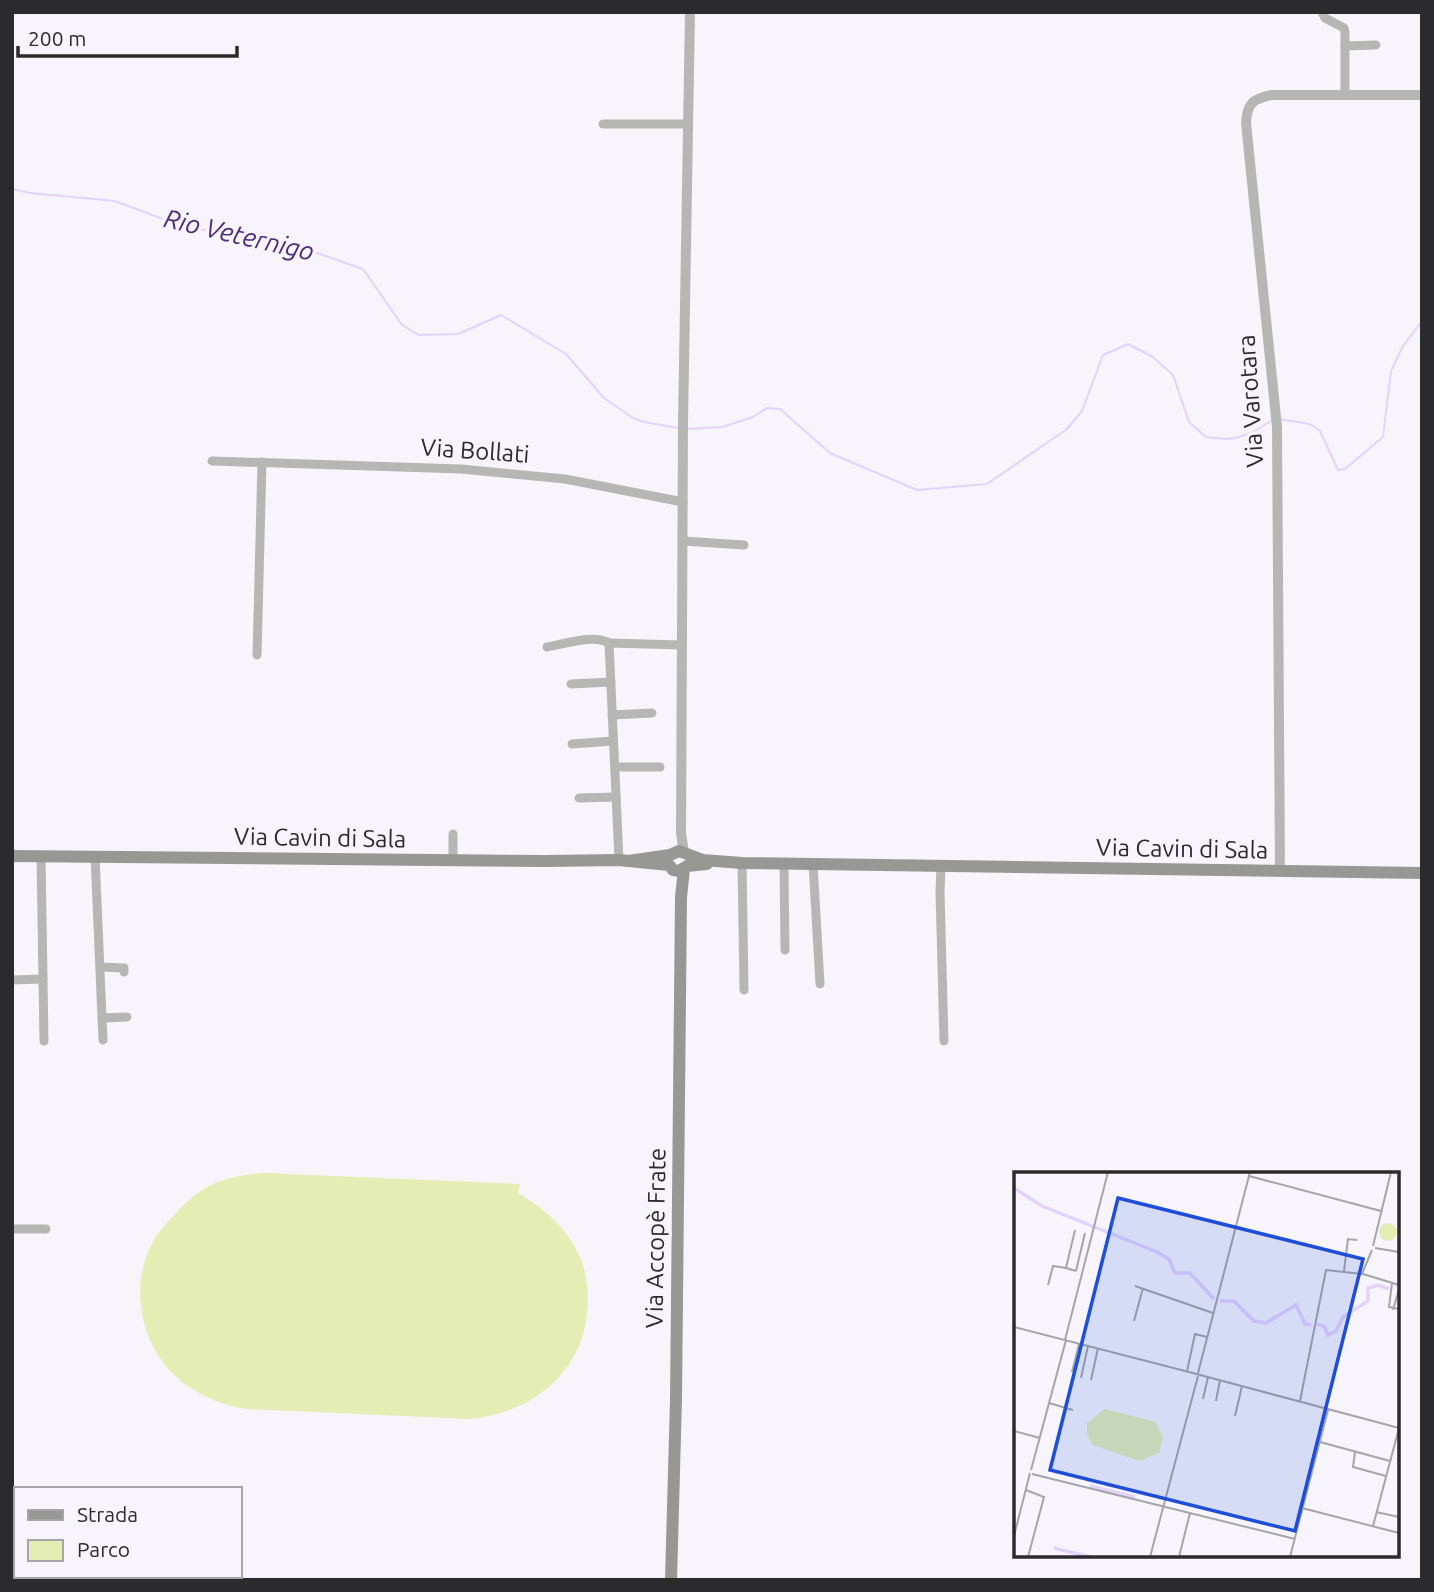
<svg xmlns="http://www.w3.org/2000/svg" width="1434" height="1592" viewBox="0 0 1434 1592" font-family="Ubuntu,sans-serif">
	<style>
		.green { fill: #e4eeb4 }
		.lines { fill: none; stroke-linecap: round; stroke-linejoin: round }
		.stream { stroke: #e2d3fe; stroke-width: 2 }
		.minor { stroke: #b6b7b4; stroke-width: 9 }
		.tertiary { stroke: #b6b7b4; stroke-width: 10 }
		.secondary { stroke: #979894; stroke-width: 12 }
		.labels { text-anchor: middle; stroke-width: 7; stroke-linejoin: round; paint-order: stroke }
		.street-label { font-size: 24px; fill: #2b2a2c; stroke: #f7f5fb }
		.water-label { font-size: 26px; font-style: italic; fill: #4f2b7b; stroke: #f7f5fb }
		.inset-river { fill: none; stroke: #e2d3fe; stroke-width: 3.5 }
		.inset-road { fill: none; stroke: #a5a4a8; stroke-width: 2 }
		.view { fill: #1d4ed8; fill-opacity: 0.15; stroke: #1d4ed8; stroke-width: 3.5 }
		.inset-edge { fill: none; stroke: #2b2a2c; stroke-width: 3.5 }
	</style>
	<rect width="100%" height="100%" fill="#f7f5fb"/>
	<!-- green -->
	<path class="green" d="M264 1173 520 1184 518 1193C543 1208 565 1226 578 1253 585 1267 588 1284 588 1299 588 1369 535 1413 469 1419L246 1409C220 1405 193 1393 174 1375 139 1341 129 1282 154 1240 159 1231 167 1223 174 1215 182 1206 192 1197 202 1190 221 1178 242 1175 264 1173Z"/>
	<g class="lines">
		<!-- stream -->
		<g class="stream">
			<polyline points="12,189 30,193 115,201 184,227 288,243 363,269 402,325 419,335 458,334 501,315 566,354 604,398 633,418 644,422 678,428"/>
			<path d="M1280 419C1294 423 1309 420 1320 431L1338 470 1345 469 1383 437 1391 371 1403 346 1422 321"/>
			<polyline points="687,429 722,427 753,417 767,408 780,409 830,453 917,490 987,484 1067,429 1082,411 1103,355 1128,344 1153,357 1173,375 1189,422 1206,437 1226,439 1236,438 1253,432 1271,421"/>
		</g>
		<!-- minor -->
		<g class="minor">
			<polyline points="1322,12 1325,18 1344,28 1345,32 1345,95"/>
			<polyline points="1345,46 1376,45"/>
			<polyline points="603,124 688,124"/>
			<polyline points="212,461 461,469 565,479 683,502"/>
			<polyline points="683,541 744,545"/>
			<path d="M547 647C566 644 592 634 609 643"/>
			<polyline points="257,655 262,462"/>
			<polyline points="571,684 611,682"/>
			<polyline points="612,715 652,713"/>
			<polyline points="572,744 613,741"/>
			<polyline points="615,767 660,767"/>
			<polyline points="579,798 616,797"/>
			<polyline points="41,856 44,1041"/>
			<polyline points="95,856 103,1040"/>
			<polyline points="453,860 453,834"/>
			<polyline points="619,860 609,643 682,645"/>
			<polyline points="742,863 744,990"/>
			<polyline points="784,864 785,950"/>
			<polyline points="813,864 820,984"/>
			<polyline points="941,866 940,892 944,1041"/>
			<polyline points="100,967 124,968 124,972"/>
			<polyline points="12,980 43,979"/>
			<polyline points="102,1018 127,1017"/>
			<polyline points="12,1229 46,1229"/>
		</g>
		<!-- tertiary -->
		<g class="tertiary">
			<polyline points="684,853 681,833 683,423 690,12"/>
			<path d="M1280 871 1277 427 1246 123C1247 104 1252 99 1272 95H1422"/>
		</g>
		<!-- secondary -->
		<g class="secondary">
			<polyline points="12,856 546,861 619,860 669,865 673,870 679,871 687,866 707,864"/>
			<polyline points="628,861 670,855 679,851 703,860 742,863 1422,873"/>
			<polyline points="671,1580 676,1400 681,897 684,869"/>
		</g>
	</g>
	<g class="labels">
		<!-- street labels -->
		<g class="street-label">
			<text transform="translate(1251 401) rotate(-94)" y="8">Via Varotara</text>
			<text transform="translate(475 451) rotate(4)" y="8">Via Bollati</text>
			<text transform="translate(320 838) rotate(1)" y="8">Via Cavin di Sala</text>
			<text transform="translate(1182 849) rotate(1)" y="8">Via Cavin di Sala</text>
			<text transform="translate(656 1238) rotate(-89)" y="8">Via Accopè Frate</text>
		</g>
		<!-- water labels -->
		<g class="water-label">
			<text transform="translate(239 235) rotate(13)" y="9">Rio Veternigo</text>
		</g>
	</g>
	<!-- overview -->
	<g transform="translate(1014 1172)">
		<rect width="385" height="385" fill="#f7f5fb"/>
		<path d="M365 60a9 9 0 1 1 18 0a9 9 0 1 1-18 0ZM91 237 142 250 149 266 145 281 125 289 79 273 73 263V251Z" fill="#e4eeb4"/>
		<path class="inset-river" d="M0 16 28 34 143 80 155 87 161 101H176L200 127M206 129H220L240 149 252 151 282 133 291 152 297 153M303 152 310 154 314 163 322 159 329 145 354 129V116L364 113 375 117M76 314 121 325M40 376 76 385"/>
		<path class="inset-road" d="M235 4 367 39M61 58 52 96 62 99M359 74 377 0M361 76 385 80M62 99 71 61M330 99 334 67 343 68M349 102 385 113M378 111 375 135 385 137M34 113 39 94 52 96M121 114 199 141M379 138 385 117M120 149 129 116M0 155 179 201M51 168 94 0M173 199 181 162 193 165M58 200 65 172M175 200 385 256M184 201 236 0M67 206 74 174M77 208 84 176M189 227 194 205M202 229 206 208M286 229 312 98 348 102 358 78M35 231 59 238M221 244 228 214M0 259 26 266M306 270 376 289M341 280 339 295 372 304M17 298 52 168M18 302 281 367M12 318 30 325 14 385M288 336 385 361M362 340 385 345M359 354 385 256M0 364 16 301M136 385 184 204M165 385 176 341M276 385 314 238"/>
		<path class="view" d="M104 26 349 87 281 359 36 298Z"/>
		<rect width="385" height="385" class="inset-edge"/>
	</g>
	<!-- border -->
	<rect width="1434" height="1592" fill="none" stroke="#2b2a2c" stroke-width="28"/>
	<!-- legend -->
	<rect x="14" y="1487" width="228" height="91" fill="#f7f5fb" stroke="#a5a4a8" stroke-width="2"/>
	<rect x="28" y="1510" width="35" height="10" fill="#979894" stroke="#a5a4a8" stroke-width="2"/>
	<text x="77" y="1522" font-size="21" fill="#2b2a2c">Strada</text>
	<rect x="28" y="1540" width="35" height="21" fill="#e4eeb4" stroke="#a5a4a8" stroke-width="2"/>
	<text x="77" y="1557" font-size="21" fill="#2b2a2c">Parco</text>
	<!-- scale -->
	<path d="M18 46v10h219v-10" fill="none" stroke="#2b2a2c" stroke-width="3.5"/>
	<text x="28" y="46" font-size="21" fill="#2b2a2c" stroke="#f7f5fb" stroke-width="5" paint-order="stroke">200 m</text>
</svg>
